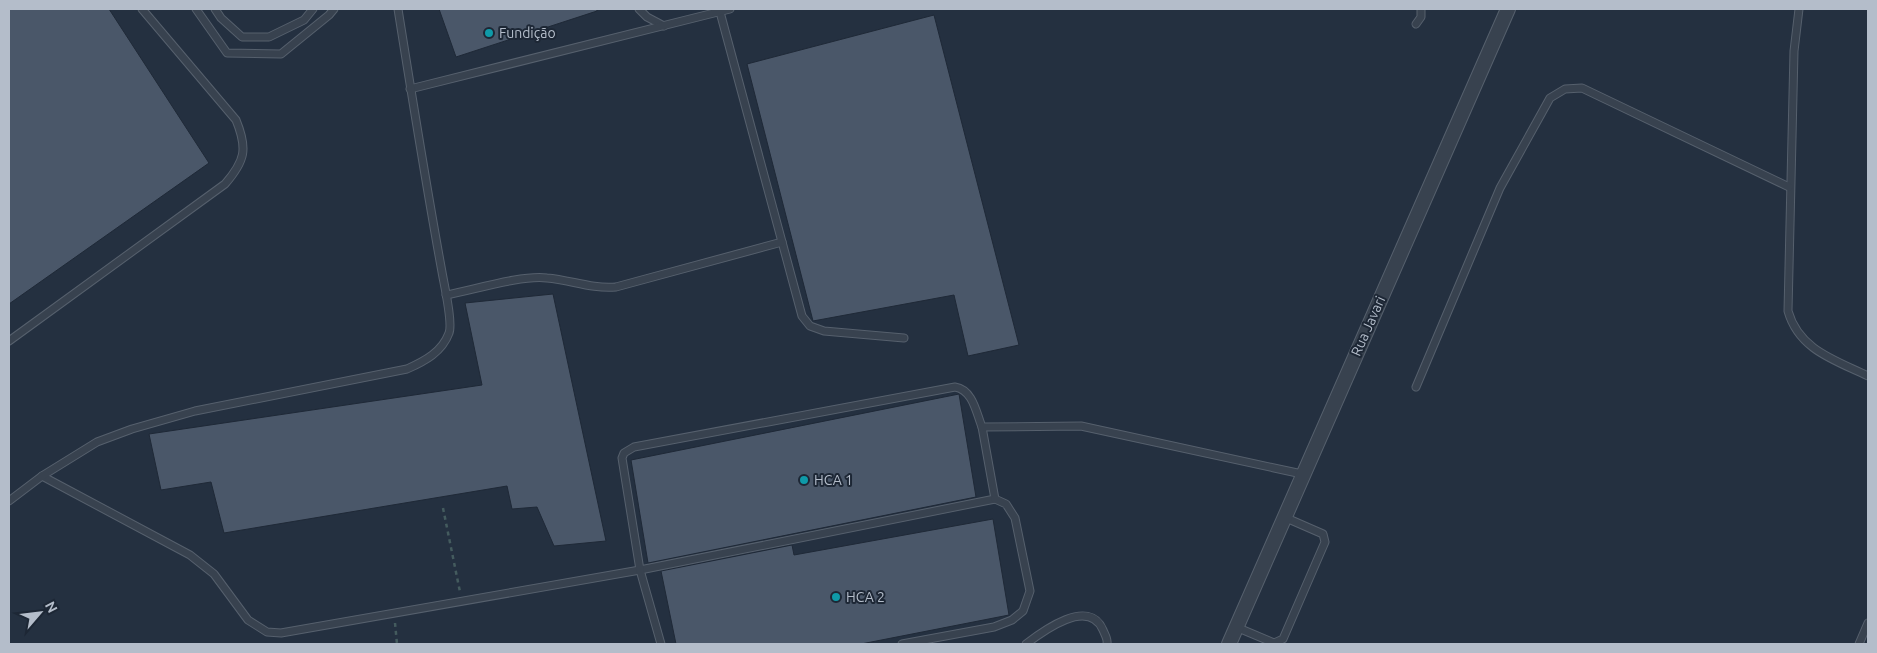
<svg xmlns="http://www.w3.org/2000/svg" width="1877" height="653" viewBox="0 0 1877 653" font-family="Ubuntu,sans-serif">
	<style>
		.building { fill: #4a5769; stroke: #1f2937 }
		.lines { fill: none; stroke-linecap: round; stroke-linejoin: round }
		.lane-casing { stroke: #56606d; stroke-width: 9 }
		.street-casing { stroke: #56606d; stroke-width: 16 }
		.path { stroke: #445b5e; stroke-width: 2.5; stroke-dasharray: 4 4; stroke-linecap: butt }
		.lane { stroke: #38424f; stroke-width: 7 }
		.street { stroke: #38424f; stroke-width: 14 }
		.culture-dot { fill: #0f9aa8; stroke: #1d2735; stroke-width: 2 }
		.labels { text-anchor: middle; stroke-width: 4; stroke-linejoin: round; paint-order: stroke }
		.poi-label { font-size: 14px; fill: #b4bdca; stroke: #1d2735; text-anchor: start }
		.street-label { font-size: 14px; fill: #b4bdca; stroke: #1d2735 }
	</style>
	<rect width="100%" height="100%" fill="#243040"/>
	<!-- building -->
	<g class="building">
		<polygon points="9,9 109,9 209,163 9,304"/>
		<polygon points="439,9 597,9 597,11 456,57"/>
		<polygon points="934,15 1019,345 968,356 954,295 813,321 747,64"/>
		<polygon points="553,294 606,541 554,546 537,507 512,509 507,486 224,533 211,482 161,490 149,434 482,385 465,303"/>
		<polygon points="959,394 976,497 648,563 631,460"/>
		<polygon points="993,519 1009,615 861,644 676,644 661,571 792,545 794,555"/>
	</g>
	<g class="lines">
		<defs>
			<g id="lane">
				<polyline points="196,9 227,53 281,54 329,15 334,9"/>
				<polyline points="215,9 221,18 242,37 269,37 304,20 313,9"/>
				<polyline points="639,9 647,17 664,26"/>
				<path d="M1799 9 1794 51 1788 311C1799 350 1835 360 1868 376"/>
				<polyline points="720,12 802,316 810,326 824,331 904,338"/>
				<polyline points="1416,24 1421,17 1421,9"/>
				<polyline points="410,89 730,9"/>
				<path d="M446 295C474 290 520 275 547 278 571 280 591 289 616 287L782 242"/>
				<path d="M9 341 225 184C245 161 248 149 236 120L142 9"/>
				<polyline points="1416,387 1500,188 1550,98 1565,89 1582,88 1789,187"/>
				<polyline points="42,476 190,555 214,574 248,620 267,632 281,633 640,570 995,499 982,427"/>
				<path d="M9 501 42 476 97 442 132 429 195 411 407 369C425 361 442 352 449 333 453 323 444 284 442 272 426 185 412 97 398 9"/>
				<polyline points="1236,627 1274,643 1283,639 1325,542 1323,534 1284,517"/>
				<path d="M661 644 640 570 622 458 624 453 634 447 955 387C973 390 976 412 982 427L1081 426 1302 474"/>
				<polyline points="902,644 994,627 1012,620 1023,611 1030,591 1015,518 1006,504 995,499"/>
				<path d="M1026 644C1043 631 1089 597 1103 630 1105 635 1108 639 1107 644"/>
				<polyline points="1859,644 1868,623"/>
			</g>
			<polyline id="street" points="1229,644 1508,9"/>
		</defs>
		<!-- lane casing -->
		<use href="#lane" class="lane-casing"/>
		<!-- street casing -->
		<use href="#street" class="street-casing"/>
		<!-- path -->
		<g class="path">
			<polyline points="443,508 460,592"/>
			<polyline points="395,623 397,644"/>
		</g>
		<!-- lane -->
		<use href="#lane" class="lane"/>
		<!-- street -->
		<use href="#street" class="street"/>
	</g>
	<!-- markers -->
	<g class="culture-dot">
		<circle cx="489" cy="33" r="5"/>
		<circle cx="804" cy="480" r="5"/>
		<circle cx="836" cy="597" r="5"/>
	</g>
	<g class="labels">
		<!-- poi labels -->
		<g class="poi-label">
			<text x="499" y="38">Fundição</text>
			<text x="814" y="485">HCA 1</text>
			<text x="846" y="602">HCA 2</text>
		</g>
		<!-- street labels -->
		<g class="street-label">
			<text transform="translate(1368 326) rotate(-66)" y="5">Rua Javari</text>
		</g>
	</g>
	<!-- border -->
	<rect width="1877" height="653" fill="none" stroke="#b4bdca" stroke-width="20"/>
	<!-- north arrow -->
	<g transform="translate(40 613) rotate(62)" stroke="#1d2735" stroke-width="4" paint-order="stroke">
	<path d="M0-4L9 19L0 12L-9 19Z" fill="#b4bdca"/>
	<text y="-8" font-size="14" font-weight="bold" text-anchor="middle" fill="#b4bdca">N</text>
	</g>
</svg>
